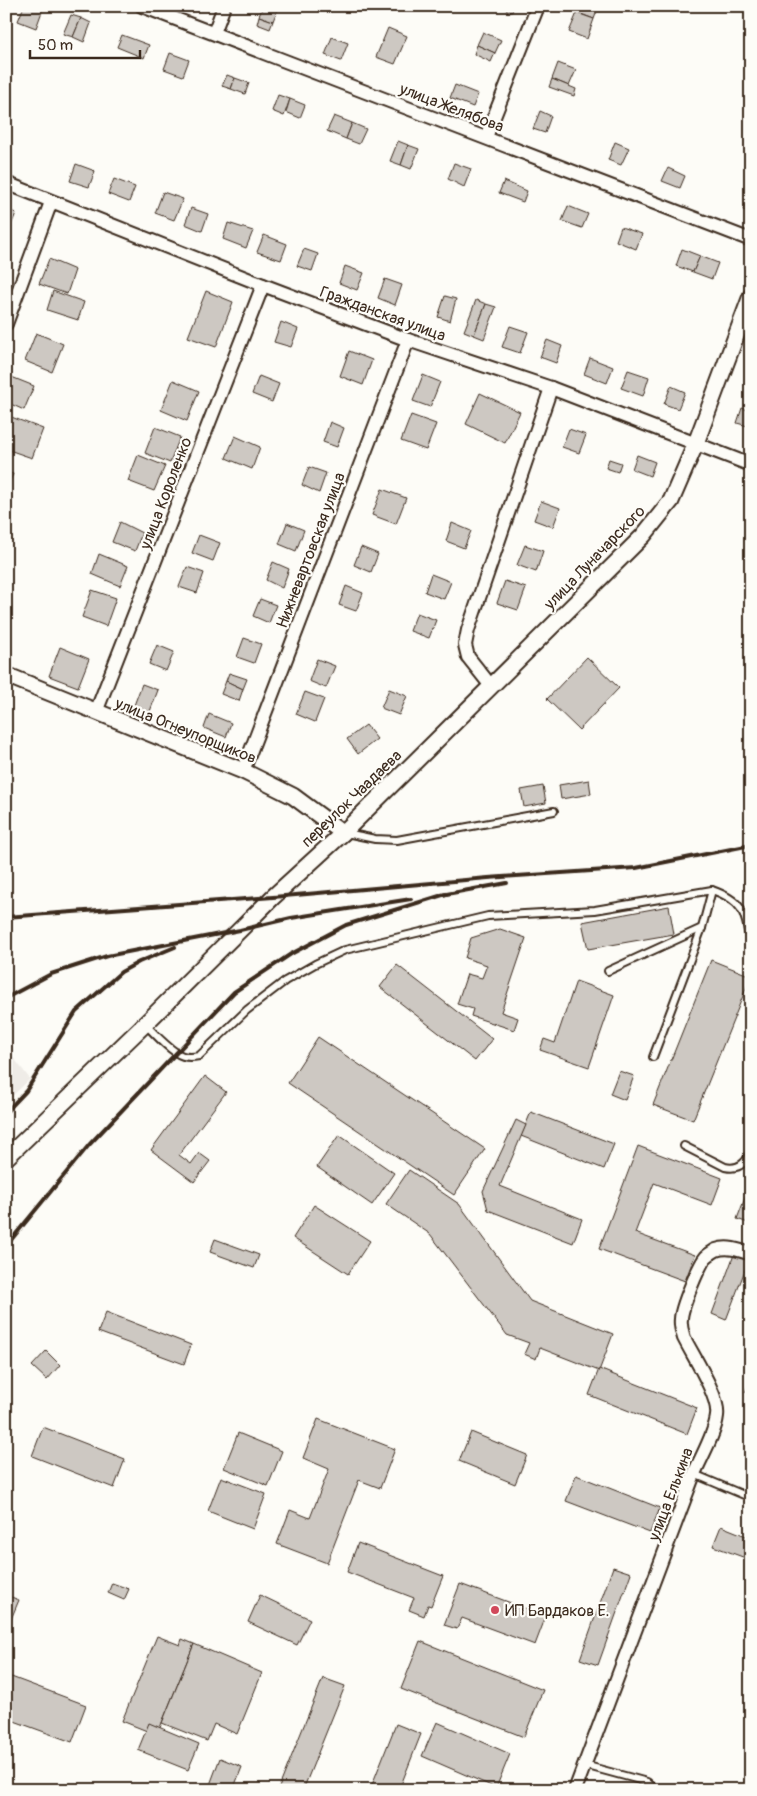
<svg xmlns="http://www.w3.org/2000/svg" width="757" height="1796" viewBox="0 0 757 1796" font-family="Pangolin,sans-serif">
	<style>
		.built { fill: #efece7 }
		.building { fill: #cdc8c2; stroke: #3b2a1e }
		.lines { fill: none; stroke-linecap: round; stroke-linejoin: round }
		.service-casing { stroke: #3b2a1e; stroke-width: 10 }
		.minor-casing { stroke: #3b2a1e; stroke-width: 16 }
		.tertiary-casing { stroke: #3b2a1e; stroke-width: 19 }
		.service { stroke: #fdfcf7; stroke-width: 6 }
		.minor { stroke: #fdfcf7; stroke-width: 12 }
		.tertiary { stroke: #fdfcf7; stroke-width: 15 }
		.rail { stroke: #3b2a1e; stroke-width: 4 }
		.poi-dot { fill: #d1495b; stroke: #fdfcf7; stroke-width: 2 }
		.labels { text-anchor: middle; stroke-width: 4.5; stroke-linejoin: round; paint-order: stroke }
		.street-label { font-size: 16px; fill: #3b2a1e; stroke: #fdfcf7 }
		.poi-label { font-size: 16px; fill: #3b2a1e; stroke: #fdfcf7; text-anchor: start }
	</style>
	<rect width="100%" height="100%" fill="#fdfcf7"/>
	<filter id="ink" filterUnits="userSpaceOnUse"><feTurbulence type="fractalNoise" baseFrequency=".02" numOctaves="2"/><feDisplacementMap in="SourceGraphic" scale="10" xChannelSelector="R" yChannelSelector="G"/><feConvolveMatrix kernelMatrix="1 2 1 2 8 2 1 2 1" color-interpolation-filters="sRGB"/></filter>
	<g filter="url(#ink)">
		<!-- built -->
		<polygon class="built" points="6,1048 30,1079 6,1102"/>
		<!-- building -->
		<g class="building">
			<polygon points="24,6 44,6 36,28 18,21"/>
			<polygon points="263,6 278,8 273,21 259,16"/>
			<polygon points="499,6 514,6 512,12"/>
			<polygon points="579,6 599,6 594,19 576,12"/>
			<polygon points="577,13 594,19 587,39 569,32"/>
			<polygon points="71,15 81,18 73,37 63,34"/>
			<polygon points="259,16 273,21 270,29 257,24"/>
			<polygon points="81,18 91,23 84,42 73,37"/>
			<polygon points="388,28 407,36 395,64 376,57"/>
			<polygon points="483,32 501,40 495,53 477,45"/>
			<polygon points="122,35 149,45 144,58 117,47"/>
			<polygon points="332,37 348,43 341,61 325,55"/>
			<polygon points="477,45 495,53 491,62 474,54"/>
			<polygon points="170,53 189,60 183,76 164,69"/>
			<polygon points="558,63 576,70 569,86 552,79"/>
			<polygon points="227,75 235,78 231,89 222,86"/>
			<polygon points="235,78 249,83 245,94 231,89"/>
			<polygon points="552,79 576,89 574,96 549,87"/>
			<polygon points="455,85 478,94 473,107 450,98"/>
			<polygon points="278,95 290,99 284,116 272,111"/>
			<polygon points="290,99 305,105 300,118 286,112"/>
			<polygon points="540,111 551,116 545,133 533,129"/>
			<polygon points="334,116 352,123 346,139 327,131"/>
			<polygon points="352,123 366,129 359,144 346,139"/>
			<polygon points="398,141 408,145 401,165 390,161"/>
			<polygon points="615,142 629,148 621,165 608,160"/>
			<polygon points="408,145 419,149 411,169 401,165"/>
			<polygon points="454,163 471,169 464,187 448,179"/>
			<polygon points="76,164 95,171 89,187 70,181"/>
			<polygon points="668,168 685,176 680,188 662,181"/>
			<polygon points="114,179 135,187 129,202 108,194"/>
			<polygon points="504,181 527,191 523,202 499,193"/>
			<polygon points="751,191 751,213 743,210"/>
			<polygon points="163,192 183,199 174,220 155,213"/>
			<polygon points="568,206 588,214 582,228 562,221"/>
			<polygon points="191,208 208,214 202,231 185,224"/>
			<polygon points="6,209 16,213 8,233 6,233"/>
			<polygon points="228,223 253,231 246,248 223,239"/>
			<polygon points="621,227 642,234 636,249 616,241"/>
			<polygon points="264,235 287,244 281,260 257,252"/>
			<polygon points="304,249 318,254 312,271 297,266"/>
			<polygon points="682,249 700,256 693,272 676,266"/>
			<polygon points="700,256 718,263 712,279 693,272"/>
			<polygon points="49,259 75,270 67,294 39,284"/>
			<polygon points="345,266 364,273 357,290 339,283"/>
			<polygon points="385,279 402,285 395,305 378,298"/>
			<polygon points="53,291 84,302 78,320 47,310"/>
			<polygon points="206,291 233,302 216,347 188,337"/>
			<polygon points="445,296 456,299 450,321 438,317"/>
			<polygon points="476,300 486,304 474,335 464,331"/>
			<polygon points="486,304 496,307 484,339 474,335"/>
			<polygon points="281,322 298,329 291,347 274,342"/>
			<polygon points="510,326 528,332 520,353 502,347"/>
			<polygon points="36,333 63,344 52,372 25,361"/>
			<polygon points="547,340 562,346 556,363 540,357"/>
			<polygon points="349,351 372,360 363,385 340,376"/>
			<polygon points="590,358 613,367 607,383 584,374"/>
			<polygon points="628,370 649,377 643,396 621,388"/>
			<polygon points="423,375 440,382 430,407 413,401"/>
			<polygon points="9,376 34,386 24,410 6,402 6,383"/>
			<polygon points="259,376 279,384 272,402 252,394"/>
			<polygon points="173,380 199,391 187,421 161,410"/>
			<polygon points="671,386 685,392 678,409 664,404"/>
			<polygon points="480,393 520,412 505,443 466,424"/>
			<polygon points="742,408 751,411 751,427 737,423"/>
			<polygon points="6,415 43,429 32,458 6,449"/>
			<polygon points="411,415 436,424 426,450 401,441"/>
			<polygon points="330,422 344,428 337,447 323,442"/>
			<polygon points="155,427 180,437 170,463 145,453"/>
			<polygon points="569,429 586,435 579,453 562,447"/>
			<polygon points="235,436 260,447 252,469 226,458"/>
			<polygon points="138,455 165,466 154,491 128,481"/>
			<polygon points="637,455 655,462 650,476 632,469"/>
			<polygon points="609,459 621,463 618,472 606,468"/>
			<polygon points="309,467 326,473 319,493 302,485"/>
			<polygon points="6,472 13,474 6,491"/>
			<polygon points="382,489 406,498 396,524 372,515"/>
			<polygon points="541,501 560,508 553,527 534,520"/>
			<polygon points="120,522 142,533 135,551 112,542"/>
			<polygon points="287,523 304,530 296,551 279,544"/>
			<polygon points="452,523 471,531 464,548 446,541"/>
			<polygon points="199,535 220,543 213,561 192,553"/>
			<polygon points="525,545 543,551 536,572 517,565"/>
			<polygon points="361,547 378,554 371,572 354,565"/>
			<polygon points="99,554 128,566 120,586 92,574"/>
			<polygon points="273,562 289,569 282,588 266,580"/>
			<polygon points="187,567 204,573 197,593 179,587"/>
			<polygon points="431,574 451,582 444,599 425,592"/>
			<polygon points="505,581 526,588 518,610 497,603"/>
			<polygon points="346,586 363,593 356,611 339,605"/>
			<polygon points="92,590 116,598 106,626 82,617"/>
			<polygon points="260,599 276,605 269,623 253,616"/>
			<polygon points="417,613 436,620 429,638 410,631"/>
			<polygon points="244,638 261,644 254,663 237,657"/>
			<polygon points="157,645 174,652 166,671 149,664"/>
			<polygon points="60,647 89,659 78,687 49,676"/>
			<polygon points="587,657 619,688 579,730 547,699"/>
			<polygon points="317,659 335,666 326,688 309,681"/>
			<polygon points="229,673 247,679 243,689 226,681"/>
			<polygon points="226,681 243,689 239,701 221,694"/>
			<polygon points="142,684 158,690 149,714 133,708"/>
			<polygon points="389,689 407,696 399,715 381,708"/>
			<polygon points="305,692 324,699 315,722 296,714"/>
			<polygon points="209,714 231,723 226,737 204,728"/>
			<polygon points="366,725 377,739 358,754 347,739"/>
			<polygon points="589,780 591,794 561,799 559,785"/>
			<polygon points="543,786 546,803 524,807 521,790"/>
			<polygon points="669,906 674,934 588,949 582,922"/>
			<polygon points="500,929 526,938 501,1012 518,1018 514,1030 471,1016 473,1009 457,1004 467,974 482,978 487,965 465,958 471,938"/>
			<polygon points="711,960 751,976 693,1120 653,1105"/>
			<polygon points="397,965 492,1039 475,1061 380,987"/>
			<polygon points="576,981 614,995 589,1067 540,1050 544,1039 555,1043"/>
			<polygon points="318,1037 485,1149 454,1195 288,1083"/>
			<polygon points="619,1071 634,1076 625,1100 610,1094"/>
			<polygon points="205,1076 226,1092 179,1155 191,1164 199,1153 210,1161 194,1182 151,1150"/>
			<polygon points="531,1112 614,1144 604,1169 521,1136"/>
			<polygon points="516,1120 526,1125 500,1186 582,1219 573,1243 488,1210 483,1191"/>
			<polygon points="339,1135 394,1173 372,1205 317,1167"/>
			<polygon points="638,1146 722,1178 712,1205 654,1183 635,1233 695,1255 685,1281 599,1249"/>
			<polygon points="409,1170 459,1204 530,1301 613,1334 599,1371 540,1348 536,1359 524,1354 529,1343 507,1335 430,1234 386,1204"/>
			<polygon points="751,1182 751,1224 737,1219"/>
			<polygon points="314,1205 370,1241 348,1274 293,1238"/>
			<polygon points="215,1239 259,1255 254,1268 210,1252"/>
			<polygon points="735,1252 750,1257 726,1320 712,1314"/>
			<polygon points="106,1312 191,1345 184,1364 98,1332"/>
			<polygon points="46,1351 60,1365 47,1380 32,1366"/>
			<polygon points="599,1369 697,1408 687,1434 589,1395"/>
			<polygon points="751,1378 751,1394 745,1392"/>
			<polygon points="318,1419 395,1449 380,1488 359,1480 327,1563 277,1544 290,1510 310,1518 329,1469 303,1458"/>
			<polygon points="43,1427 125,1459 114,1488 32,1456"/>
			<polygon points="471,1432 527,1455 515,1484 459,1461"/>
			<polygon points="238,1433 282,1451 268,1486 224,1468"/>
			<polygon points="576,1475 660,1508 650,1533 566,1501"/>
			<polygon points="221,1477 266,1494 253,1529 208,1511"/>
			<polygon points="721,1526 751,1538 751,1560 713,1546"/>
			<polygon points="358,1543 443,1576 431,1606 428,1605 424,1616 409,1610 414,1598 347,1572"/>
			<polygon points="613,1567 631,1573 598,1665 580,1659"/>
			<polygon points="112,1583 129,1589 124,1600 108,1593"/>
			<polygon points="460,1584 546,1616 535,1645 462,1618 457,1629 444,1625"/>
			<polygon points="6,1595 19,1600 11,1619 6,1617"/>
			<polygon points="260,1595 310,1619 297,1645 248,1622"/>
			<polygon points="157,1636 180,1645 182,1639 194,1644 157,1735 122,1721"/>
			<polygon points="420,1641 543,1690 524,1737 401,1689"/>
			<polygon points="194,1644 262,1673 237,1734 214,1724 207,1741 162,1723"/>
			<polygon points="6,1675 86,1705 72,1742 6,1718"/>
			<polygon points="323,1678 345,1686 303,1790 278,1790"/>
			<polygon points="437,1722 510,1754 496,1788 422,1756"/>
			<polygon points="149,1723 199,1744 188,1770 138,1750"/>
			<polygon points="396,1724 421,1734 399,1790 370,1790"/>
			<polygon points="220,1758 242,1767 233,1790 208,1790"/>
			<polygon points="144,1785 154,1790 142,1790"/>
		</g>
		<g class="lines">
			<defs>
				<g id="service">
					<polyline points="346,833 375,839 397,840 554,811"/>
					<path d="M712 890C747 902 745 916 751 949"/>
					<polyline points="608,971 702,928"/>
					<path d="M146 1025C155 1034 171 1052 183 1056 189 1058 194 1057 199 1056L247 1010 285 981 315 964 345 950 488 916 595 910 712 890 702 928 653 1057"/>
					<path d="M684 1146 725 1167C739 1170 747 1163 751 1149"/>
					<polyline points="694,1474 751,1498"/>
					<polyline points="584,1765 647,1782 656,1790"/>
				</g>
				<g id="minor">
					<polyline points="142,6 751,240"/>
					<polyline points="214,33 224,6"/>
					<polyline points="486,137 538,6"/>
					<polyline points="6,183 263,285 408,340 551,388 751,465"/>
					<polyline points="6,324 51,202"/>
					<polyline points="491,686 468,657 465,645 468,630 551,388"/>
					<polyline points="96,712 263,285"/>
					<polyline points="243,771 408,340"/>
					<path d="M575 1790 694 1474C701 1457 715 1434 717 1416 720 1397 693 1356 684 1338 682 1331 680 1326 681 1319 681 1308 699 1265 706 1257 709 1254 713 1252 716 1250 728 1246 739 1250 751 1254"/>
				</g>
				<g id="tertiary">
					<polyline points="6,675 243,771 293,796 343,833"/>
					<polyline points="6,1158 145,1024 273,897 343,833 643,536 671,501 696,443 751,296"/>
				</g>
			</defs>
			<!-- service casing -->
			<use href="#service" class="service-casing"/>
			<!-- minor casing -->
			<use href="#minor" class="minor-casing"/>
			<!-- tertiary casing -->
			<use href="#tertiary" class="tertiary-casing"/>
			<!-- service -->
			<use href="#service" class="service"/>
			<!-- minor -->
			<use href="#minor" class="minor"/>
			<!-- tertiary -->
			<use href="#tertiary" class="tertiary"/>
			<!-- rail -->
			<g class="rail">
				<polyline points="441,895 507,883"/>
				<polyline points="6,917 273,897 488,878 636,868 751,845"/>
				<polyline points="6,998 51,974 107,956 240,930 291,918 411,899"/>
				<polyline points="6,1112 26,1091 76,1012 121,972 139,962 175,947"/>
				<polyline points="6,1246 89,1145 234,992 291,954 346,925 446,894"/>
			</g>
		</g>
	</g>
	<!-- markers -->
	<circle class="poi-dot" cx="495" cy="1610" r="5"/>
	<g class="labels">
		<!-- street labels -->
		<g class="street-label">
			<text transform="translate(452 107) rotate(21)" y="6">улица Желябова</text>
			<text transform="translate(383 313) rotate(20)" y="6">Гражданская улица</text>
			<text transform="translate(165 493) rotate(-69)" y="6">улица Короленко</text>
			<text transform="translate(310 550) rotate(-69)" y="6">Нижневартовская улица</text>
			<text transform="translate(594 557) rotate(-46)" y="6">улица Луначарского</text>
			<text transform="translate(186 730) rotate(22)" y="6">улица Огнеупорщиков</text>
			<text transform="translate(351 798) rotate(-44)" y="6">переулок Чаадаева</text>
			<text transform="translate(670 1494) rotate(-69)" y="6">улица Елькина</text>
		</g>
		<!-- poi labels -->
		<g class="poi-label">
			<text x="505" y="1616">ИП Бардаков Е.</text>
		</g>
	</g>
	<!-- margin -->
	<rect width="757" height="1796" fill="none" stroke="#fdfcf7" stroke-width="25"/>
	<rect x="12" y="12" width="732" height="1771" fill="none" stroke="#3b2a1e" stroke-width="2" filter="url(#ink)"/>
	<!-- scale -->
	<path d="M30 50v8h110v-8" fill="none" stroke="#3b2a1e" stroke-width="2.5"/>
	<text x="38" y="50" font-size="15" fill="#3b2a1e" stroke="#fdfcf7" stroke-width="4" paint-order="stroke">50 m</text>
</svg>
